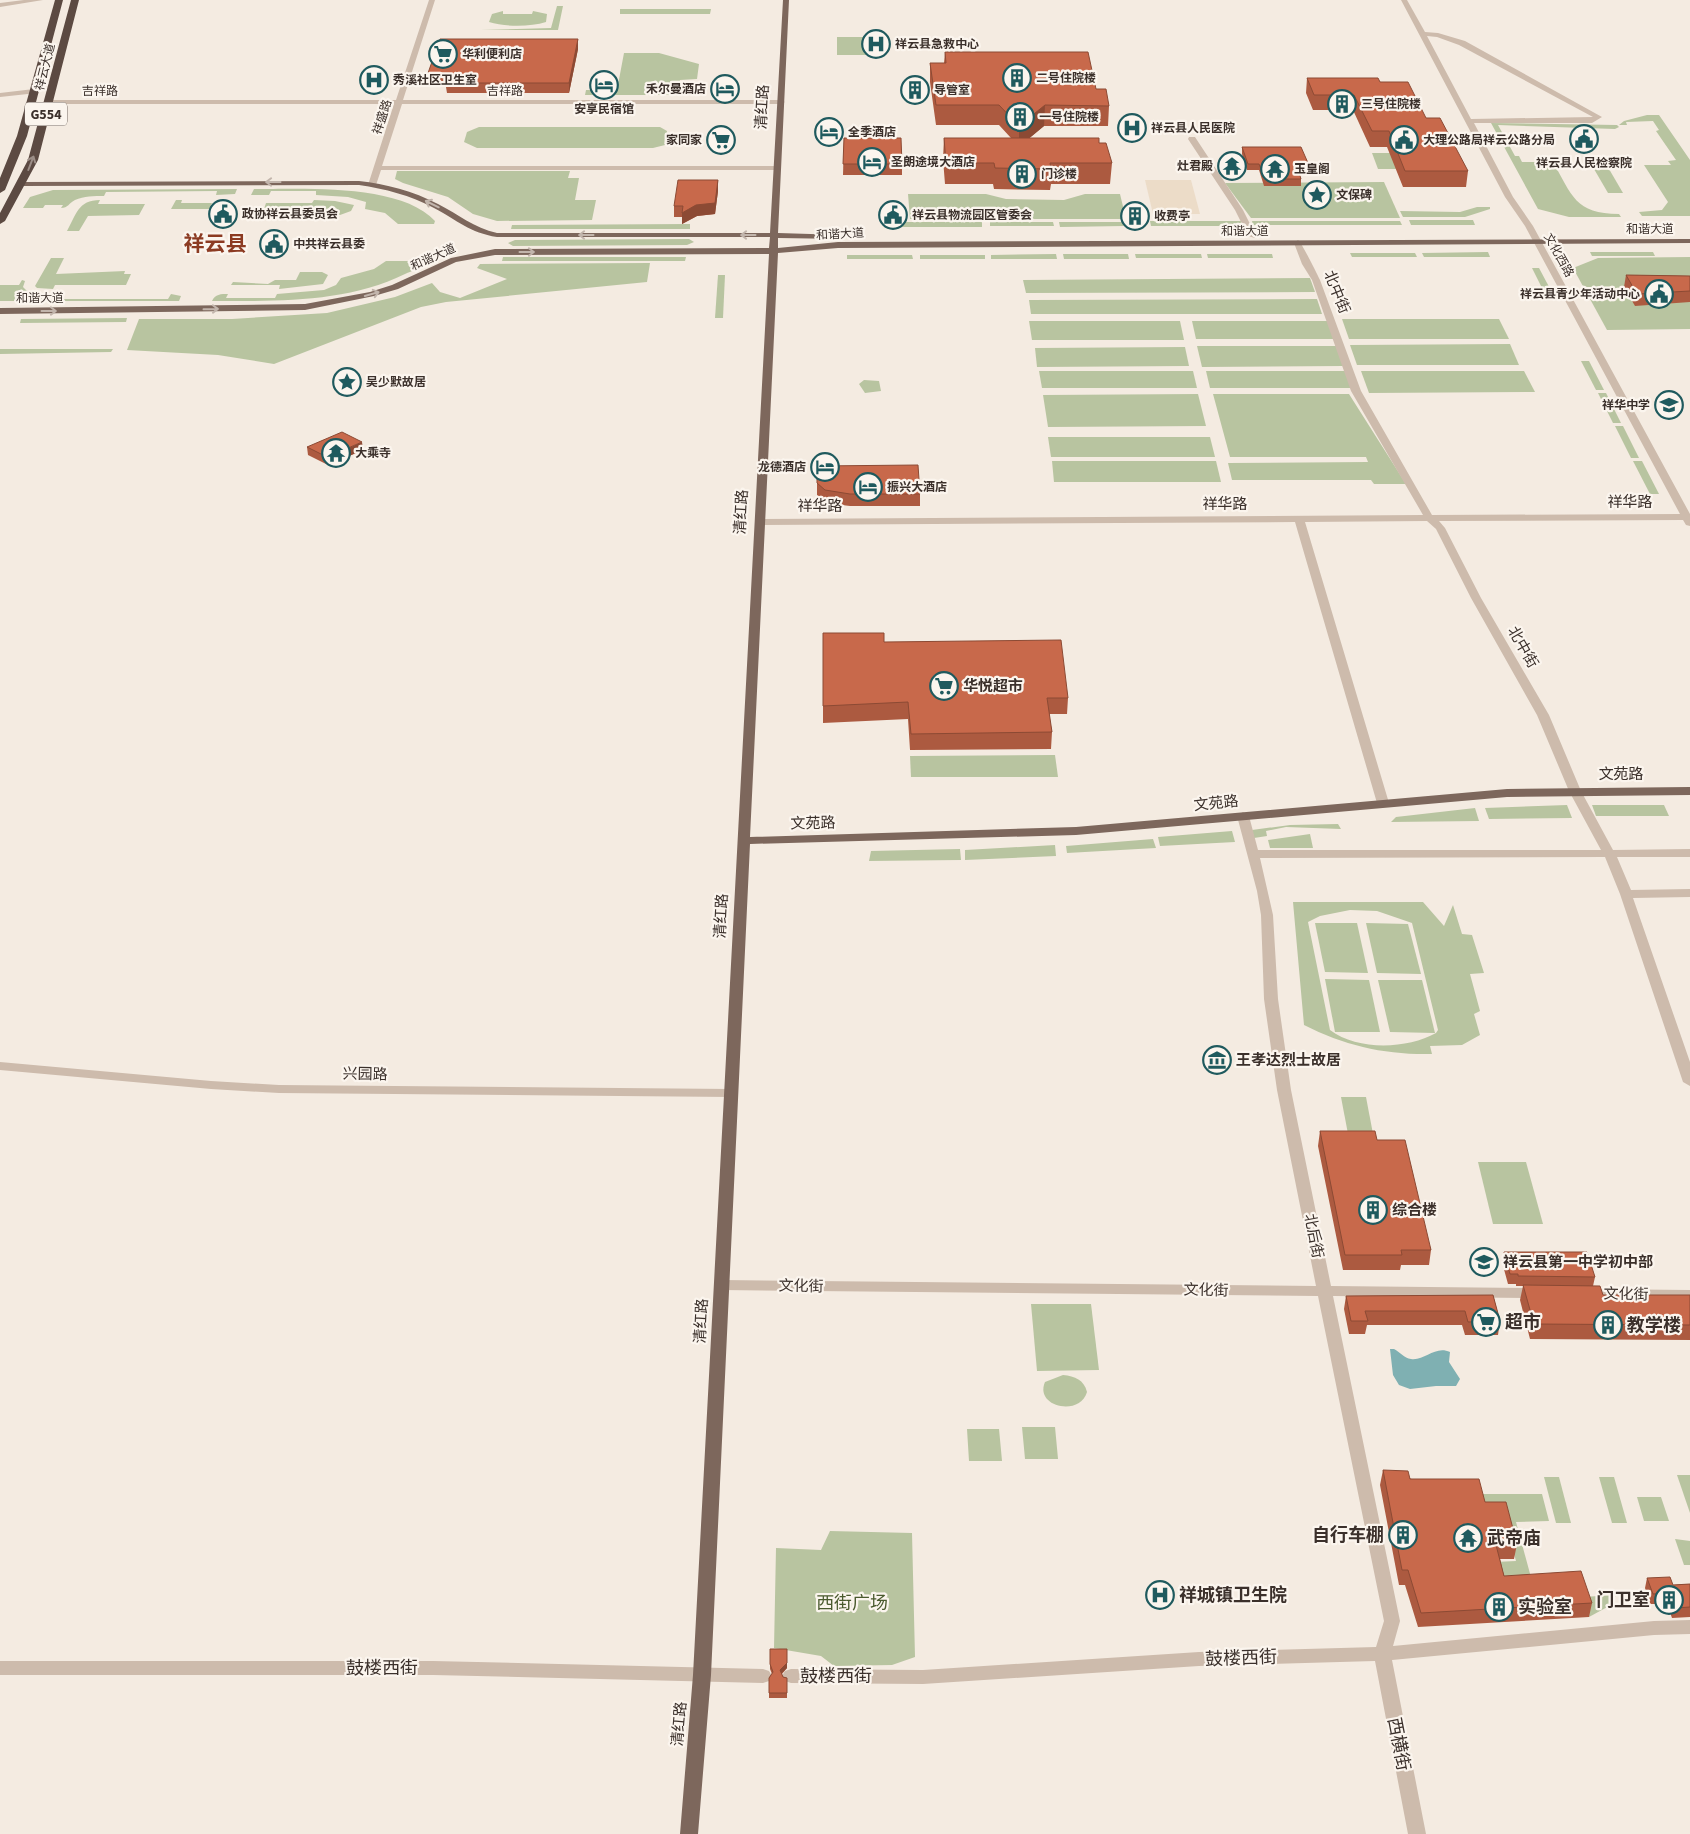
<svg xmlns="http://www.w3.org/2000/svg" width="1690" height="1834" viewBox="0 0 1690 1834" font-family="'Source Sans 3','Noto Sans SC',sans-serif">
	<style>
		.green { fill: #b8c4a0; fill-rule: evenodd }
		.plaza { fill: #ecdcc8 }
		.water { fill: #7fb0b2 }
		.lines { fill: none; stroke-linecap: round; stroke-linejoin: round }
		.minor { fill: #cdbbac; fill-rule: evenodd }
		.major { fill: #7d675c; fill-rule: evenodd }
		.highway { fill: #5c4a42; fill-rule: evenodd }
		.wall { fill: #ac5a40 }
		.shaded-wall { fill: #8c4a34 }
		.building { fill: #c8694b; stroke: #8c4a34 }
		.oneway { stroke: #9c8e87 }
		.oneway2 { stroke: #c2b5ac }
		.labels { text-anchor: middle; stroke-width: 4.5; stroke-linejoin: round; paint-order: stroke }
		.far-poi-label { font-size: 12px; font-weight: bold; fill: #3b302b; stroke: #fbf5ee; text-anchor: start }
		.far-street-label { font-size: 12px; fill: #3b302b; stroke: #fbf5ee }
		.shield { fill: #fbf5ee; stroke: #756b66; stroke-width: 1 }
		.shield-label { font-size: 14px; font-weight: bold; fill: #3b302b }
		.street-label { font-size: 15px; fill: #3b302b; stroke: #fbf5ee }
		.poi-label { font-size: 15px; font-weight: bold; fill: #3b302b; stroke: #fbf5ee; text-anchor: start }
		.near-poi-label { font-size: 18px; font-weight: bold; fill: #3b302b; stroke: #fbf5ee; text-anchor: start }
		.near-park-label { font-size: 18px; fill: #4a5a2e; stroke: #fbf5ee }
		.near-street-label { font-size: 18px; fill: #3b302b; stroke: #fbf5ee }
		.far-town-label { font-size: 21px; font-weight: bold; fill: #8c3b22; stroke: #fbf5ee }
	</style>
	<rect width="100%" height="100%" fill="#f4ebe1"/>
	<!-- green -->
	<g class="green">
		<polygon points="557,6 563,6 558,30 481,30 551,28"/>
		<polygon points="620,9 711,9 710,14 620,14"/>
		<path d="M503 11V14H532L533 11 547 14 546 22C530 27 505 27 489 22L492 14Z"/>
		<rect x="837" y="37" width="29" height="18"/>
		<polygon points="624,53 659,53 699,64 697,79 680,80 678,95 585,95 586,90 617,90"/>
		<polygon points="1647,115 1659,115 1690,160 1690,216 1642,216 1639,212 1662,210 1668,202 1644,165 1671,165 1668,161 1676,160 1656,131 1659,130 1653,121 1626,122 1627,125 1619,125 1624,121"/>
		<path d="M1491 123 1617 125 1619 127 1615 129 1498 125 1515 156H1519L1522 162H1553C1572 195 1575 214 1619 214L1621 217H1569L1538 209Z"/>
		<polygon points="479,127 660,127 667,131 665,145 653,148 477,148 464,142 467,132"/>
		<polygon points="1372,153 1426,153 1447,169 1378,169"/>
		<polygon points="1594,169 1609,169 1623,193 1608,193"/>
		<polygon points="397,171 570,171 568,178 579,178 575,200 596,200 592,220 497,221 473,214 448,197 403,183 395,179"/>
		<polygon points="1384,182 1400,218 1251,218 1225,183"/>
		<path d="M237 189 235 194 216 195 217 191 106 192 104 196C94 196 84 196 75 200 69 203 68 208 61 208L63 205H45L43 208H23L30 197 53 190Z"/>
		<path d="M254 189C301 189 401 183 435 221L434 224H398L385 213 365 209 366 202 348 197 316 195V191H271L269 195H251Z"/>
		<polygon points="908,194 986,194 1006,199 1064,200 1085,194 1120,194 1126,219 910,219"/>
		<path d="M100 200 98 204H145L139 215 88 216 79 231H67C76 215 78 200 100 200Z"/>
		<polygon points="176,200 182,200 181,203 212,203 209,209 171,209"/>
		<polygon points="314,200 335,201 354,205 351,211 340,215 322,215 324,209 264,209 266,203 312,203"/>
		<polygon points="1477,207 1490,207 1490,209 1465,217 1403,217 1400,211 1460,212"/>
		<polygon points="1409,220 1473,220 1475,225 1411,225"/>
		<polygon points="1150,221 1241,221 1242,226 1151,226"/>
		<polygon points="1252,221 1400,221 1402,225 1253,225"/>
		<rect x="901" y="222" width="81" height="5"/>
		<polygon points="990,222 1053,222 1054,226 990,226"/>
		<polygon points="1059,222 1123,222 1124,226 1060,227"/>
		<polygon points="690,224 690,229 511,229 512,225"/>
		<polygon points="689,239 694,242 687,245 513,246 508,243 515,240"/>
		<polygon points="1488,252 1490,257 1424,257 1422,253"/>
		<polygon points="1590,252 1653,252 1655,256 1592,256"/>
		<polygon points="1350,253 1415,253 1417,257 1352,257"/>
		<polygon points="1056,254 1057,259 991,259 991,255"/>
		<polygon points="1063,254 1128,254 1129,259 1064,259"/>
		<polygon points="1135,254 1201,254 1202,258 1136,258"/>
		<polygon points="1207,254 1272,254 1273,258 1208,258"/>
		<polygon points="847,255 912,255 913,259 847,259"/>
		<rect x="920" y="255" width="65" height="4"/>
		<polygon points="503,257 686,257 685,261 502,261"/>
		<polygon points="1690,257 1690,329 1607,330 1573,268 1598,258"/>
		<polygon points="51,258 64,258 56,274 125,271 124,274 131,274 126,285 55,285 53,289 37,288 35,286"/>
		<path d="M386 261H424C421 268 412 271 405 274 346 303 277 301 212 301 215 294 221 294 228 294L226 298H275L277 294 324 290 336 285 341 278 374 269Z"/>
		<polygon points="650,263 647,282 446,302 421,307 274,364 218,355 127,350 139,319 232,319 327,313 395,297 432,283 440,292 460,298 507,279 477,268 480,264"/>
		<polygon points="1532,268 1539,268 1555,298 1547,298"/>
		<polygon points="300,272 322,272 328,275 323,284 279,289 280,285 231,285 233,282 268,284 275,280 296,280"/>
		<polygon points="718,275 725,275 723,318 715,318"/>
		<polygon points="1310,278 1315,292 1026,293 1023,280"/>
		<polygon points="22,280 25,281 23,287 28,292 36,294 49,294 47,299 168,299 171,294 181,296 179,301 0,301 0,285 19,285"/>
		<polygon points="1317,299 1322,314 1031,314 1029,300"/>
		<polygon points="127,318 126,322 20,323 21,319"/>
		<polygon points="1342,319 1499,319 1509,339 1349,339"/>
		<polygon points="1029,321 1180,321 1184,340 1032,340"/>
		<polygon points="1192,321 1328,321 1334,339 1196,339"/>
		<polygon points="1510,344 1519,365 1357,365 1350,345"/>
		<polygon points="1197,346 1336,346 1343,366 1202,367"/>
		<polygon points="1185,347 1189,366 1037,367 1035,348"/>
		<polygon points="0,349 113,349 111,352 0,354"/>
		<polygon points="1581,361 1589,361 1604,390 1596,390"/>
		<polygon points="1039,371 1193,371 1197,388 1042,388"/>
		<polygon points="1206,371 1345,371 1351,388 1210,388"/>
		<polygon points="1361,371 1524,371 1535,392 1369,393"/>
		<polygon points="864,380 879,381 881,391 865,393 859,384"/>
		<polygon points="1598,393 1606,393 1621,423 1613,423"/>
		<polygon points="1198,394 1206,426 1048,427 1043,395"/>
		<polygon points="1213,394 1349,394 1406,484 1374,484 1371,480 1232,480 1228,463 1368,462 1366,457 1230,457"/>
		<polygon points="1615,426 1623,426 1639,458 1631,458"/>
		<polygon points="1048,437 1210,437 1215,457 1051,457"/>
		<polygon points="1052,461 1216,461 1221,482 1054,482"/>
		<polygon points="1633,461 1642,461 1659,494 1650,494"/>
		<polygon points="1055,755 1058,777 911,777 910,756"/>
		<polygon points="1567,805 1572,818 1489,819 1485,808"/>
		<polygon points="1592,805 1664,805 1669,816 1596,816"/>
		<polygon points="1475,808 1479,821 1391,822 1396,817"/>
		<polygon points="1338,824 1341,829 1286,827 1266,831 1267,836 1254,838 1252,830 1290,825"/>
		<polygon points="1232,831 1235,842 1160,846 1158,837"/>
		<polygon points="1310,834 1313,848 1270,848 1268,840"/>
		<polygon points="1153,839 1156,848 1067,853 1066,846"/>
		<polygon points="1055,845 1056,856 965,860 965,850"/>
		<polygon points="960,849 961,860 869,861 871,851"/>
		<path d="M1293 902H1423L1444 926 1453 905 1462 934 1472 935 1484 973 1470 974 1480 1011 1474 1014 1480 1035 1462 1045 1430 1046 1432 1054C1386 1055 1345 1046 1304 1025ZM1350 910 1377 911 1412 923 1438 1030 1436 1033C1407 1049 1358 1051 1330 1030L1308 922 1320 916Z"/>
		<polygon points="1315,923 1357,923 1368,973 1325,972"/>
		<polygon points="1366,923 1408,924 1421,974 1377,973"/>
		<polygon points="1325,979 1369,980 1380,1032 1335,1032"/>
		<polygon points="1378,980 1422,980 1435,1033 1390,1032"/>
		<polygon points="1341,1097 1366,1097 1373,1134 1348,1134"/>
		<polygon points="1478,1162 1526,1162 1543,1224 1493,1224"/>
		<polygon points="1031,1304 1091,1304 1099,1370 1037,1371"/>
		<path d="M1063 1375C1075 1376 1084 1380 1087 1392 1080 1417 1034 1407 1045 1382Z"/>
		<polygon points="1022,1427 1055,1427 1058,1459 1025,1459"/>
		<polygon points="967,1429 999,1429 1002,1461 969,1461"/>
		<polygon points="1677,1475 1690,1475 1690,1513"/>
		<polygon points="1544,1477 1559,1477 1571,1523 1556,1523"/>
		<polygon points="1599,1477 1614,1477 1627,1523 1612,1523"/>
		<polygon points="1481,1494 1542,1494 1549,1521 1516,1522 1532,1581 1500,1581 1495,1562 1516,1561 1504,1517 1487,1517"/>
		<polygon points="1637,1497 1661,1497 1669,1521 1644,1521"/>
		<polygon points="830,1531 912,1533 915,1657 892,1665 834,1666 821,1656 774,1648 776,1548 821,1550"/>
		<polygon points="1675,1539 1690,1541 1690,1565 1684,1565"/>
		<polygon points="1616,1595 1611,1605 1589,1617 1582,1597"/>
	</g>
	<!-- plaza -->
	<polygon class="plaza" points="1145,180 1191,180 1200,214 1153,214"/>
	<!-- water -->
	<path class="water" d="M1390 1349H1394C1400 1352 1404 1358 1411 1359 1425 1361 1435 1345 1450 1352L1449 1362 1460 1379 1456 1386H1436L1410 1389 1399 1385 1393 1375Z"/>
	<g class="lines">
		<!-- minor -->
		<g class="minor">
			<polygon points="24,0 43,0 0,7 0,3"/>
			<polygon points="429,0 435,0 403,100 781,100 785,102 781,104 402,104 382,166 777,166 781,168 777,170 381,170 376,185 372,187 368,185 394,104 49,104 45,102 49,100 396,100"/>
			<path d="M1401 0H1407L1425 32 1438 33 1465 41 1602 117 1592 123H1474L1513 197 1533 226 1690 514V526L1686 525 1683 520 1439 521 1445 528 1481 598 1549 715 1581 791 1613 850 1690 849V857H1617L1631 890 1690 889V897L1633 898 1690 1062V1086L1683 1082 1620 894 1605 857 1260 858 1273 915 1278 999 1291 1090 1331 1286 1536 1288 1541 1289 1543 1293 1541 1297 1536 1298 1333 1296 1400 1621 1393 1646 1654 1621 1690 1620V1634L1654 1635 1392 1660 1426 1834H1408L1375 1661 1199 1666 923 1684 791 1683 785 1681 782 1676 785 1671 791 1669 923 1670 1199 1652 1376 1647 1384 1621 1318 1296 721 1290 716 1289 714 1285 716 1281 721 1280 1316 1286 1277 1090 1264 999 1261 915 1257 891 1237 816 1243 812 1249 816 1258 850H1601L1569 791 1537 715 1471 598 1436 529 1427 521 1305 522 1389 803 1383 807 1377 803 1295 522 760 525 755 522 760 519 1423 515 1351 391 1312 280 1302 264 1294 243 1298 240C1302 243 1316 272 1320 280L1361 391 1432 515 1680 514 1525 226 1505 197ZM1427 36 1437 37 1459 45 1593 117 1471 119Z"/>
			<polygon points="34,89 37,89 37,93 0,97 0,93"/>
			<polygon points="1189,137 1195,137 1243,210 1256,236 1255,238 1248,236 1235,210 1188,139"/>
			<polygon points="0,1062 211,1081 279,1085 731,1089 738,1093 731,1097 279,1093 211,1089 0,1070"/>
			<polygon points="1586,1289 1690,1290 1690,1300 1586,1299 1581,1298 1579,1294 1581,1290"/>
			<polygon points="0,1661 433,1661 763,1669 769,1671 772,1676 769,1681 763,1683 433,1675 0,1675"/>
		</g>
		<!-- major -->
		<path class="major" d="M783 0H789L778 233 843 235 847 237 843 239 778 238V248L838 242 1690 239V243L838 248 778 253 750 837 1076 827 1507 789 1690 787V795L1507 797 1076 835 750 844 711 1675 698 1834H680L693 1675 769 254 495 255 456 262 398 289 374 296 305 310 0 314V308L305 304 370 292 392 285 451 258 495 249 769 248 770 237H497C470 233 457 220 434 208 410 195 385 189 359 185L22 186 18 184 22 182 359 181C386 184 413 191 438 204 458 214 474 228 497 233H770Z"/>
		<!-- highway -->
		<g class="highway">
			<polygon points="55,0 63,0 27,136 5,190 0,193 0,178 17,136"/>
			<polygon points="71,0 79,0 38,160 5,221 0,224 0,213 28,160"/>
		</g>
	</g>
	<!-- wall -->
	<g class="wall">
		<polygon points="578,39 578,49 569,93 447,93 446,87 428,87 427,76"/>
		<polygon points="945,52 1096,89 1109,106 1108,126 1044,126 1029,138 1099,143 1112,163 1110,184 1051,184 1050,190 994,189 993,184 945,184 943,159 944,138 1011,138 999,125 936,125 930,82 930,63 944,63"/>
		<polygon points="1307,78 1380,82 1426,118 1468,171 1466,187 1403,187 1387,147 1370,147 1353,110 1313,110 1306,93"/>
		<polygon points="844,138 902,164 902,175 843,175"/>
		<polygon points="1242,147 1308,163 1307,170 1298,170 1301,179 1301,186 1264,186 1259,170 1247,170 1242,154"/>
		<polygon points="718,191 715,214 697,216 682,224 682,217 674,217 674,206"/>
		<polygon points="1626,275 1690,276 1690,302 1635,306 1624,287"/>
		<polygon points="307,447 363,450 328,465 308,455"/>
		<polygon points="817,466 920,494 920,506 850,506 825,503 817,495"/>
		<polygon points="823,633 884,642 1068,698 1067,714 1049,714 1052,732 1051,749 910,750 908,719 823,723"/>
		<polygon points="1320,1131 1377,1140 1431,1250 1429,1265 1401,1265 1400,1270 1343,1270 1318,1146"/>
		<polygon points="1504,1252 1595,1277 1593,1286 1603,1295 1690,1295 1690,1340 1530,1339 1520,1300 1523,1286 1516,1286 1516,1284 1508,1284 1502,1262"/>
		<polygon points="1493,1295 1500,1321 1498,1335 1465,1335 1462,1325 1367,1325 1365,1334 1349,1334 1344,1309 1346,1296"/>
		<polygon points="1383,1470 1485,1502 1517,1544 1514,1559 1500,1559 1504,1576 1592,1603 1589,1617 1418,1627 1405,1585 1399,1585 1380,1485"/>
		<polygon points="1647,1578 1673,1585 1690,1584 1690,1617 1672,1618 1667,1604 1650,1604 1645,1588"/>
		<polygon points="770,1649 787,1668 782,1674 783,1677 787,1678 787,1698 769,1698 769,1678 772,1674 770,1669"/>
	</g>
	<!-- shaded-wall -->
	<g class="shaded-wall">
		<polygon points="578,39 578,49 569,93 569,83"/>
		<polygon points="1045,105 1044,126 1019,147 1019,126"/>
		<polygon points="718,180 718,191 715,214 697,216 682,224 682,213"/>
		<polygon points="362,442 363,450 328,465 327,457"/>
		<polygon points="787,1649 787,1668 780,1675 780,1670"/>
	</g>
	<!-- building -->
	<g class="building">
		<polygon points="440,39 578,39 569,83 446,83 448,76 427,76"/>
		<polygon points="945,52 1088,52 1096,89 1106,89 1109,106 1045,105 1019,126 999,105 936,105 930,63 946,63"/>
		<polygon points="1307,78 1378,78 1380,82 1408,82 1426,118 1440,118 1468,171 1405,171 1389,131 1372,131 1354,95 1314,95"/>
		<polygon points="844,138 901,138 902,164 843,164"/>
		<polygon points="944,138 1099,138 1099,143 1106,143 1112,163 1050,163 1051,169 995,168 994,163 946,163"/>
		<polygon points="1242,147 1301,147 1308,163 1296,163 1301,179 1265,179 1259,164 1248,164"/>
		<polygon points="678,180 718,180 715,203 696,205 682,213 683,206 674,206"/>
		<polygon points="1626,275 1690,276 1690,291 1637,294"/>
		<polygon points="342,432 362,442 327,457 307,447"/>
		<polygon points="918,465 920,494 850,494 825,490 817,483 817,466"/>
		<polygon points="823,633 884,633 884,642 1061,640 1068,698 1047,698 1052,732 911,734 908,702 823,706"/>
		<polygon points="1320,1131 1375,1131 1377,1140 1405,1140 1431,1250 1401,1250 1402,1255 1345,1255"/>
		<polygon points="1504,1252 1587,1252 1595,1277 1518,1276 1518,1274 1510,1274"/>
		<polygon points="1523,1285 1600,1286 1603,1295 1690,1295 1690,1325 1534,1324"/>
		<polygon points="1493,1295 1500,1321 1468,1322 1465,1311 1365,1311 1368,1321 1351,1321 1346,1296"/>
		<polygon points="1383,1470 1408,1471 1410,1479 1479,1479 1485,1502 1506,1502 1517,1544 1496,1545 1504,1576 1581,1571 1592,1603 1421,1613 1408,1570 1402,1570"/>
		<polygon points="1670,1577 1673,1585 1690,1584 1690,1607 1675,1608 1670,1593 1653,1594 1647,1578"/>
		<polygon points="770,1649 787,1649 787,1663 780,1670 783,1677 787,1678 787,1693 769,1693 769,1678 773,1672 770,1664"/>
	</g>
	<!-- one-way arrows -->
	<defs><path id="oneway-shaft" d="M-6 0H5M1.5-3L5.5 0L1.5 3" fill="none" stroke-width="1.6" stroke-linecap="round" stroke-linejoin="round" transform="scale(1.25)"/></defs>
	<use class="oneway" href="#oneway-shaft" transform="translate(31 163) rotate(-69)"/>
	<g class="oneway2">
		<use href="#oneway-shaft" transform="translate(273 182) rotate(180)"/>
		<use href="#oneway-shaft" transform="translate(432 204) rotate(-154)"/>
		<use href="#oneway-shaft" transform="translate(586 235) rotate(180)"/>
		<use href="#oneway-shaft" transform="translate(748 235) rotate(180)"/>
		<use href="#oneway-shaft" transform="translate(527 252)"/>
		<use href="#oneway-shaft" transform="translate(372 294) rotate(-16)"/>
		<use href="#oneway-shaft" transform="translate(211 309) rotate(-1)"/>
		<use href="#oneway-shaft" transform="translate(49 311)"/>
	</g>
	<!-- icons -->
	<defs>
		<symbol id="hospital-ring" viewBox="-11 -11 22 22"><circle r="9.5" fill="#fbf5ee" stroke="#1f5a5e" stroke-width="1.5"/><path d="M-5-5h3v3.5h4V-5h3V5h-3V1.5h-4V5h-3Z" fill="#1f5a5e"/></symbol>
		<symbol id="supermarket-ring" viewBox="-11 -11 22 22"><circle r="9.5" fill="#fbf5ee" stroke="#1f5a5e" stroke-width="1.5"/><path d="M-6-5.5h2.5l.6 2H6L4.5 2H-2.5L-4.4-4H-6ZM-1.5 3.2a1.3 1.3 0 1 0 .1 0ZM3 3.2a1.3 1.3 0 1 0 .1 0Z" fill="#1f5a5e"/></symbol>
		<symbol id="building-ring" viewBox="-11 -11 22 22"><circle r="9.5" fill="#fbf5ee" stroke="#1f5a5e" stroke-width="1.5"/><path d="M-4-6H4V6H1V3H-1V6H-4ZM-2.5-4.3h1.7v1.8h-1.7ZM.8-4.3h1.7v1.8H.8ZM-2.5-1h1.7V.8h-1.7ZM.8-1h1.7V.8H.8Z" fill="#1f5a5e"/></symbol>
		<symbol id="hotel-ring" viewBox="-11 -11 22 22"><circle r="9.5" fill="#fbf5ee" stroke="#1f5a5e" stroke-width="1.5"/><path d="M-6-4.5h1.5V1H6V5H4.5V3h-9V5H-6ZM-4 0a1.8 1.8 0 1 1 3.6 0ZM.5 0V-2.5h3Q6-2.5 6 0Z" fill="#1f5a5e"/></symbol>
		<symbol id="civic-ring" viewBox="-11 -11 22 22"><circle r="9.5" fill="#fbf5ee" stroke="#1f5a5e" stroke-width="1.5"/><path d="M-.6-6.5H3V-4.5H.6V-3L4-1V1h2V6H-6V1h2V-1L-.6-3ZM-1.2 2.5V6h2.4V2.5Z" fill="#1f5a5e"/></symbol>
		<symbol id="temple-ring" viewBox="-11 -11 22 22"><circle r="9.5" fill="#fbf5ee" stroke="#1f5a5e" stroke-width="1.5"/><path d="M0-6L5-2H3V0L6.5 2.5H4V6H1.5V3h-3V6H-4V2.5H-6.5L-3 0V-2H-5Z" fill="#1f5a5e"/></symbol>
		<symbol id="sight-ring" viewBox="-11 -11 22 22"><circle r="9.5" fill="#fbf5ee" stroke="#1f5a5e" stroke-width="1.5"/><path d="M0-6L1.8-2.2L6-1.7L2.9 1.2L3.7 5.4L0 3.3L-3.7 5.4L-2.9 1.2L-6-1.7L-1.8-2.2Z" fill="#1f5a5e"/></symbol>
		<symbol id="school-ring" viewBox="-11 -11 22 22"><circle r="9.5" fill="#fbf5ee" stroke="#1f5a5e" stroke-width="1.5"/><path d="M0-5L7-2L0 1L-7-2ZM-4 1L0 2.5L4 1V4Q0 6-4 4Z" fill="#1f5a5e"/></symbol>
		<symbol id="museum-ring" viewBox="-11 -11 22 22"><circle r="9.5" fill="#fbf5ee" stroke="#1f5a5e" stroke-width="1.5"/><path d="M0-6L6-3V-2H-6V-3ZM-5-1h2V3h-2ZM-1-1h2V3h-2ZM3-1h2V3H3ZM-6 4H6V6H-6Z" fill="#1f5a5e"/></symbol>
	</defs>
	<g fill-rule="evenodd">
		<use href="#hospital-ring" x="860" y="28" width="32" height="32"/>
		<use href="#supermarket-ring" x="427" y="38" width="32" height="32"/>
		<use href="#building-ring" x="1001" y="62" width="32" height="32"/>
		<use href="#hospital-ring" x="358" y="64" width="32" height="32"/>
		<use href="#hotel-ring" x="588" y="69" width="32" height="32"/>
		<use href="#hotel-ring" x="709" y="73" width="32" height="32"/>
		<use href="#building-ring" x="899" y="74" width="32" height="32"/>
		<use href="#building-ring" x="1326" y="88" width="32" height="32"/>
		<use href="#building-ring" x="1004" y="101" width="32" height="32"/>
		<use href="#hospital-ring" x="1116" y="112" width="32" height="32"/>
		<use href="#hotel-ring" x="813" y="116" width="32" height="32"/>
		<use href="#civic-ring" x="1568" y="123" width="32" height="32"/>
		<use href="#supermarket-ring" x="705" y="124" width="32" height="32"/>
		<use href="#civic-ring" x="1388" y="124" width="32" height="32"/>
		<use href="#hotel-ring" x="856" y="146" width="32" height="32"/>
		<use href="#temple-ring" x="1216" y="150" width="32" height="32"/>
		<use href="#temple-ring" x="1259" y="153" width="32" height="32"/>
		<use href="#building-ring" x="1006" y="158" width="32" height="32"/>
		<use href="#sight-ring" x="1301" y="179" width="32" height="32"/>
		<use href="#civic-ring" x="207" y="198" width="32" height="32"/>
		<use href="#civic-ring" x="877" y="199" width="32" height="32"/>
		<use href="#building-ring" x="1119" y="200" width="32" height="32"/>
		<use href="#civic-ring" x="258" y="228" width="32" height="32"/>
		<use href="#civic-ring" x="1643" y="278" width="32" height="32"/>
		<use href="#sight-ring" x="331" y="366" width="32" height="32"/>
		<use href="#school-ring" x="1653" y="389" width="32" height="32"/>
		<use href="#temple-ring" x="320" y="437" width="32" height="32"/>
		<use href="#hotel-ring" x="809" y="451" width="32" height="32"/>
		<use href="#hotel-ring" x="852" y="471" width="32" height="32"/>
		<use href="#supermarket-ring" x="928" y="670" width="32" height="32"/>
		<use href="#museum-ring" x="1201" y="1044" width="32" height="32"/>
		<use href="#building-ring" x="1357" y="1194" width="32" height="32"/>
		<use href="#school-ring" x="1468" y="1246" width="32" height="32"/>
		<use href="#supermarket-ring" x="1470" y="1306" width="32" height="32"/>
		<use href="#building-ring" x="1592" y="1309" width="32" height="32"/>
		<use href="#building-ring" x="1387" y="1519" width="32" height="32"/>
		<use href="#temple-ring" x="1452" y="1522" width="32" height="32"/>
		<use href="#hospital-ring" x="1144" y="1579" width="32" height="32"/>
		<use href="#building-ring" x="1653" y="1584" width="32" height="32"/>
		<use href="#building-ring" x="1483" y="1591" width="32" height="32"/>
	</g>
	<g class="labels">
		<!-- far-poi labels -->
		<g class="far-poi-label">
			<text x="895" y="48">祥云县急救中心</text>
			<text x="462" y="58">华利便利店</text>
			<text x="1036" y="82">二号住院楼</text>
			<text x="393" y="84">秀溪社区卫生室</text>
			<text x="706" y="93" text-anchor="end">禾尔曼酒店</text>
			<text x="934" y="94">导管室</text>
			<text x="1361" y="108">三号住院楼</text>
			<text x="604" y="113" text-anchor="middle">安享民宿馆</text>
			<text x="1039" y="121">一号住院楼</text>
			<text x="1151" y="132">祥云县人民医院</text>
			<text x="848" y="136">全季酒店</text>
			<text x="702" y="144" text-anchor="end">家同家</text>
			<text x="1423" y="144">大理公路局祥云公路分局</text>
			<text x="891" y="166">圣朗途境大酒店</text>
			<text x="1584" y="167" text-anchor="middle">祥云县人民检察院</text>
			<text x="1213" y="170" text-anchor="end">灶君殿</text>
			<text x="1294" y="173">玉皇阁</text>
			<text x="1041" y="178">门诊楼</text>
			<text x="1336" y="199">文保碑</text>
			<text x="242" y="218">政协祥云县委员会</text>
			<text x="912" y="219">祥云县物流园区管委会</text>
			<text x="1154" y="220">收费亭</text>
			<text x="293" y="248">中共祥云县委</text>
			<text x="1640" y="298" text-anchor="end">祥云县青少年活动中心</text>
			<text x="366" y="386">吴少默故居</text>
			<text x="1650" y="409" text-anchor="end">祥华中学</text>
			<text x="355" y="457">大乘寺</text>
			<text x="806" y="471" text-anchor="end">龙德酒店</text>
			<text x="887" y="491">振兴大酒店</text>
		</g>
		<!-- far-street labels -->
		<g class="far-street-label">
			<text transform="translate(45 67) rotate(-76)" y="4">祥云大道</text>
			<text x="100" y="95">吉祥路</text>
			<text x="505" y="95">吉祥路</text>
			<text transform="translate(382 117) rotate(-72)" y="4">祥盛路</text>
			<text x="1650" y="233">和谐大道</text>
			<text x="1245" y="235">和谐大道</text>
			<text transform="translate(840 234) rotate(-3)" y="4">和谐大道</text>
			<text transform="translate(1559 255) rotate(61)" y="4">文化西路</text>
			<text transform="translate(433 257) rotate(-24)" y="4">和谐大道</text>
			<text x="40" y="302">和谐大道</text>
		</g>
		<!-- shield labels -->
		<rect class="shield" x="25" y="102.5" width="42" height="23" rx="4"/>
		<g class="shield-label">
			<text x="46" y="119">G554</text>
		</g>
		<!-- street labels -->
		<g class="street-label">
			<text transform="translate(762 107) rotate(-87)" y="5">清红路</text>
			<text transform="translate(1337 292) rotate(68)" y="5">北中街</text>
			<text x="1630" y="507">祥华路</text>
			<text x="1225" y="509">祥华路</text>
			<text x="820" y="511">祥华路</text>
			<text transform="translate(741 512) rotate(-87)" y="5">清红路</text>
			<text transform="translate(1523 647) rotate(60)" y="5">北中街</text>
			<text x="1621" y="779">文苑路</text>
			<text transform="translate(1216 803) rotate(-6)" y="5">文苑路</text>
			<text transform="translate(813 823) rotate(-1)" y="5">文苑路</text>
			<text transform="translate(721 916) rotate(-87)" y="5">清红路</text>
			<text transform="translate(365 1074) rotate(1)" y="5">兴园路</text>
			<text transform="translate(1314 1236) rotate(79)" y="5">北后街</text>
			<text transform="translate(801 1286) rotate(1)" y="5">文化街</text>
			<text transform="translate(1206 1290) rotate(1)" y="5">文化街</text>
			<text transform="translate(1626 1294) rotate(1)" y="5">文化街</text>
			<text transform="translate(701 1321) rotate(-87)" y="5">清红路</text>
			<text transform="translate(679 1724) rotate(-85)" y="5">清红路</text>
		</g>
		<!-- poi labels -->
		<g class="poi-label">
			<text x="963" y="691">华悦超市</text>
			<text x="1236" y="1065">王孝达烈士故居</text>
			<text x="1392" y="1215">综合楼</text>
			<text x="1503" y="1267">祥云县第一中学初中部</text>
		</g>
		<!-- near-poi labels -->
		<g class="near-poi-label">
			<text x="1505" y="1328">超市</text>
			<text x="1627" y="1331">教学楼</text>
			<text x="1384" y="1541" text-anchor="end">自行车棚</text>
			<text x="1487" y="1544">武帝庙</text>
			<text x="1179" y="1601">祥城镇卫生院</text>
			<text x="1650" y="1606" text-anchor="end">门卫室</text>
			<text x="1518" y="1613">实验室</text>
		</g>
		<!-- near-park labels -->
		<g class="near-park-label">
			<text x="852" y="1609">西街广场</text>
		</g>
		<!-- near-street labels -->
		<g class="near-street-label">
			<text transform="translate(1241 1658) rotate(-2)" y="6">鼓楼西街</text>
			<text x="382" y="1674">鼓楼西街</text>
			<text x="836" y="1682">鼓楼西街</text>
			<text transform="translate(1399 1744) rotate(79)" y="6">西横街</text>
		</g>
		<!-- far-town labels -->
		<g class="far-town-label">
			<text x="215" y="251">祥云县</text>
		</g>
	</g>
</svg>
